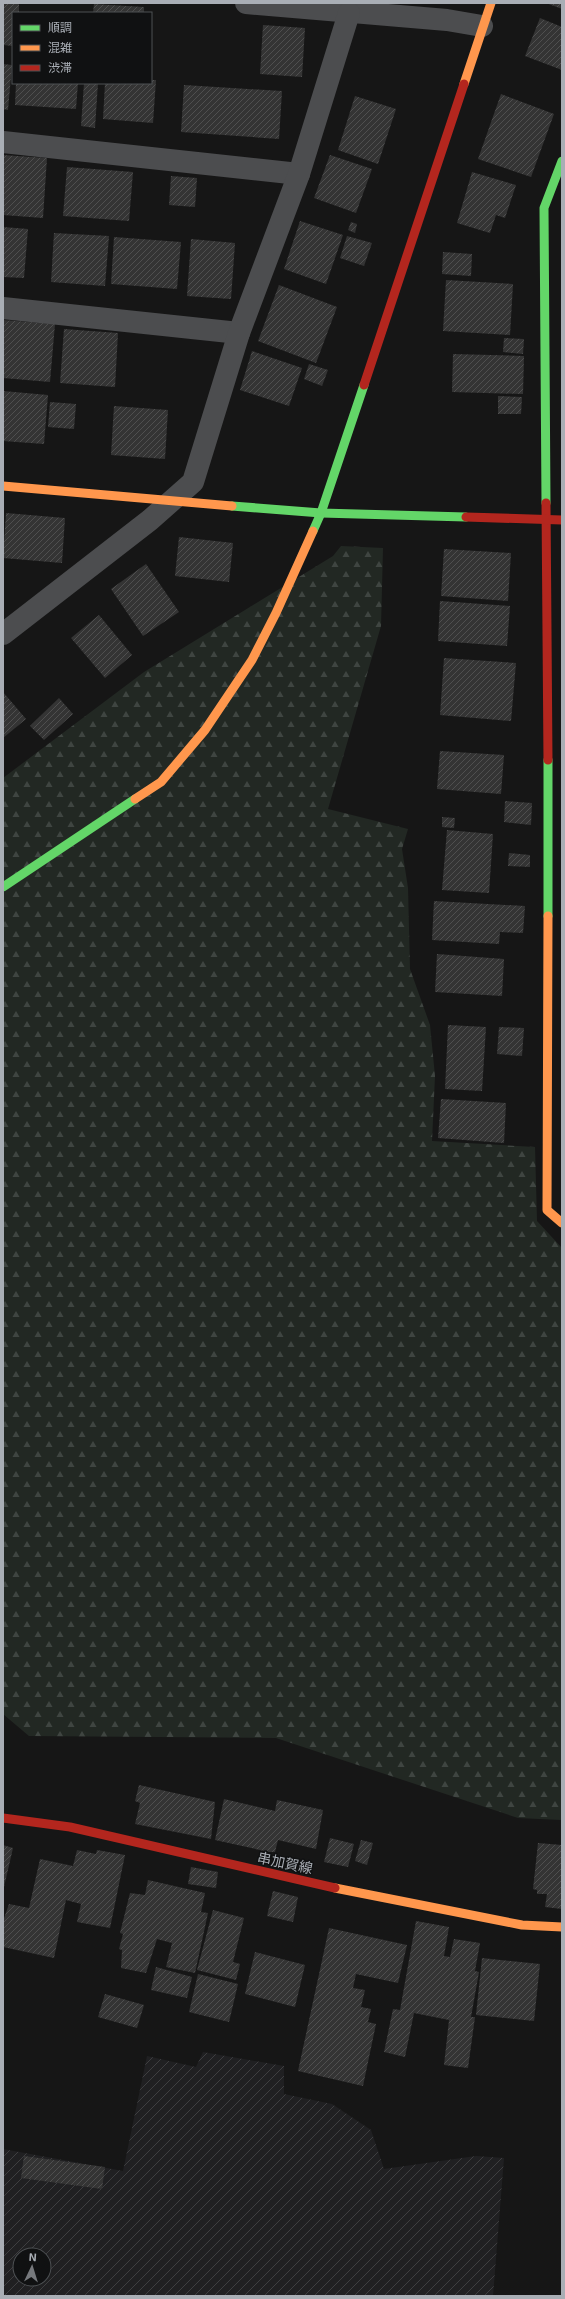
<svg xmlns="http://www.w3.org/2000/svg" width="565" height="2299" viewBox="0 0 565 2299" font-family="'Exo 2','Noto Sans JP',sans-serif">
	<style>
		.industrial { fill: url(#industrial-furrows); fill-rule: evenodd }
		.forest { fill: url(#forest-firs) }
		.building { fill: url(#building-hatch) }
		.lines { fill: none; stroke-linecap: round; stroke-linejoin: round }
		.street { stroke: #4c4d4f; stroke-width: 22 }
		.fast { stroke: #63d668; stroke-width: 9 }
		.slow { stroke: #ff974d; stroke-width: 9 }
		.jam { stroke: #b3261e; stroke-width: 9 }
		.labels { text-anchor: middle; stroke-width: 3; stroke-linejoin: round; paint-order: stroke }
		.street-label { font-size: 14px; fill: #a9aeb5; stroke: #101112 }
	</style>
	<defs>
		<pattern id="industrial-furrows" width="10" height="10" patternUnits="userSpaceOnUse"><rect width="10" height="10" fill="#202022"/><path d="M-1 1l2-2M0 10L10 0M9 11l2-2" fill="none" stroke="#3e3e40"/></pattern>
		<pattern id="forest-firs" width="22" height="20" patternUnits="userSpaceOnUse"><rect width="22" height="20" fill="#222823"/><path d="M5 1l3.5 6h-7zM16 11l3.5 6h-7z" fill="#3f4541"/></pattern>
		<pattern id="building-hatch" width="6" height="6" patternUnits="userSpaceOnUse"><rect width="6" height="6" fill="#343434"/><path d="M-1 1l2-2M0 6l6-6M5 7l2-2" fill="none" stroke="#4f4f4f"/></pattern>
	</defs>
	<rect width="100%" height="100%" fill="#161616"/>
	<!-- industrial -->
	<path class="industrial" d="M203 2052 284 2066V2094L332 2104 371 2130 384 2169 476 2156 504 2158 493 2296H3V2149L123 2171 147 2056 196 2067ZM20 2255H44V2279H20Z"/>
	<!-- forest -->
	<polygon class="forest" points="341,546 383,548 381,626 328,809 408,829 402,849 408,888 410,969 430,1025 435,1076 432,1141 535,1147 537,1221 562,1248 562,1820 518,1818 276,1738 29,1736 3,1714 3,778 144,672 333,556"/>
	<!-- building -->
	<g class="building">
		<polygon points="3,3 19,3 19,13 13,13 13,46 3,45"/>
		<polygon points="546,3 562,3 562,9"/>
		<polygon points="94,4 144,7 144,13 93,13"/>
		<polygon points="540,18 562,27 562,70 525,56"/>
		<polygon points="263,25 305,28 302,77 260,74"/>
		<polygon points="3,64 12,65 8,110 3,109"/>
		<polygon points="151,80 156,80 153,123 103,119 105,83 151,83"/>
		<polygon points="16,83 78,83 76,109 15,105"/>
		<polygon points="84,83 98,83 95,128 81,126"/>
		<polygon points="184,85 282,91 279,139 181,132"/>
		<polygon points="501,94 554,114 531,177 478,159"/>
		<polygon points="355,96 396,109 378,164 338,150"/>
		<polygon points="3,155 47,158 43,218 3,215"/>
		<polygon points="330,155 372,169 356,213 314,198"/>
		<polygon points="67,167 133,172 129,221 63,216"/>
		<polygon points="472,172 516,185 505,218 496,215 490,233 457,223"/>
		<polygon points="171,176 197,178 195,207 169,205"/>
		<polygon points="300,221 343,235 326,284 284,269"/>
		<polygon points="351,222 357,224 355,233 348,230"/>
		<polygon points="3,227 28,229 24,278 3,277"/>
		<polygon points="54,233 109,236 105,286 51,282"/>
		<polygon points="347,236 372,243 364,266 340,258"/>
		<polygon points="114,237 181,242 177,289 111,284"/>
		<polygon points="191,239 235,243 231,299 187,296"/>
		<polygon points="443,252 472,254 471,276 442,274"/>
		<polygon points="446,280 513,284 510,335 443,331"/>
		<polygon points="279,285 337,307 316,363 258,341"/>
		<polygon points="3,320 55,324 50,382 3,378"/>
		<polygon points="64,329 118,333 115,387 60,383"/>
		<polygon points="504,338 524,339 523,354 503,352"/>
		<polygon points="252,351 302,368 289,406 240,390"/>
		<polygon points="453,354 524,356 523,394 452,392"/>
		<polygon points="309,364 328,370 322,386 304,379"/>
		<polygon points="3,391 48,395 44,444 3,441"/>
		<polygon points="498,396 522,397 521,414 498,414"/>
		<polygon points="50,402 76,404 74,429 48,427"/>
		<polygon points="114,406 168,410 165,459 111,455"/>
		<polygon points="6,513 65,518 62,563 3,558"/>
		<polygon points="179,537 233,543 229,582 175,576"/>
		<polygon points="444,549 511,553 508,601 441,596"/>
		<polygon points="146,564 179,612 143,636 111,589"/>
		<polygon points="440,601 510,606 507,646 438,641"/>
		<polygon points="99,615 132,655 105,678 71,638"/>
		<polygon points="444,658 516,663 511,721 440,715"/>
		<polygon points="3,692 26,719 3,738"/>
		<polygon points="59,698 73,714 44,740 30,726"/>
		<polygon points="440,751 504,755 501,794 437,789"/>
		<polygon points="505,801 532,803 531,825 504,822"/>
		<polygon points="442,817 455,818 454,828 442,827"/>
		<polygon points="447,830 493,834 489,893 442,890"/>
		<polygon points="509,853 530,855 530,867 508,866"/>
		<polygon points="434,901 525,906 523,933 500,932 499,944 432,940"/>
		<polygon points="437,954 504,959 502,996 435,992"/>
		<polygon points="448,1025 486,1027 482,1091 445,1089"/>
		<polygon points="499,1027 524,1028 522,1056 497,1054"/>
		<polygon points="441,1099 506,1103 504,1143 438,1138"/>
		<polygon points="139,1785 215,1802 211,1839 135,1824 140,1803 135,1801"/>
		<polygon points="224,1799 275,1811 277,1800 323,1810 316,1849 278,1840 275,1852 269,1852 215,1840"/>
		<polygon points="330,1838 354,1844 348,1867 324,1862"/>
		<polygon points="361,1840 373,1843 367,1865 355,1861"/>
		<polygon points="538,1843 562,1845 562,1909 545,1907 547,1894 537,1894 537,1890 533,1889"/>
		<polygon points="3,1845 13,1848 4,1887 3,1887"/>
		<polygon points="77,1850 96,1854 97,1850 125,1855 110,1928 77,1922 81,1904 66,1900 54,1958 3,1947 3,1921 9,1904 29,1908 40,1859 73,1866"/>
		<polygon points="191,1867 218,1872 216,1888 188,1884"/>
		<polygon points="148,1880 205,1893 201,1912 208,1913 195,1973 166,1967 172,1943 157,1939 146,1973 121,1968 122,1950 119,1949 123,1934 120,1933 130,1893 145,1895"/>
		<polygon points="273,1891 298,1897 293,1922 267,1916"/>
		<polygon points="213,1910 244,1918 233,1962 240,1964 236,1980 197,1970"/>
		<polygon points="416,1921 449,1927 444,1956 450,1957 454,1939 480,1943 475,1971 479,1972 471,2017 475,2017 468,2068 444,2065 449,2020 414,2013 405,2057 384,2052 393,2009 400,2010"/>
		<polygon points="329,1928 407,1945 398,1983 356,1974 353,1988 365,1990 361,2007 371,2009 368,2022 376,2024 363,2086 298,2071"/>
		<polygon points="255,1952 305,1965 295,2007 245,1994"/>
		<polygon points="482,1958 540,1964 534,2021 476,2015"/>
		<polygon points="156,1967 192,1977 187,1998 151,1990"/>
		<polygon points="198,1974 238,1984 229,2022 189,2012"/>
		<polygon points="105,1994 144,2005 137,2028 98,2017"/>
		<polygon points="24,2156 105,2167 102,2189 21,2178"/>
	</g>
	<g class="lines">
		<!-- street -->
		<g class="street">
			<polyline points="246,3 447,20 482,26"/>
			<polyline points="3,142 299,174"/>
			<polyline points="3,308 239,333"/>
			<polyline points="3,634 150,520 193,482 239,333 299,174 349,13"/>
		</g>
		<!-- fast -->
		<g class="fast">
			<polyline points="546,503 544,208 562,161"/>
			<polyline points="232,506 321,513 466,517"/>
			<polyline points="313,531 321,513 364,385"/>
			<polyline points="3,887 135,799"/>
			<polyline points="548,916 548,760"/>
		</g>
		<!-- slow -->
		<g class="slow">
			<polyline points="464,84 491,3"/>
			<polyline points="3,486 232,506"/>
			<polyline points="135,799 161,782 205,730 252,660 276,613 313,531"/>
			<polyline points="548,916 547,1210 562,1223"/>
			<polyline points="335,1888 522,1925 562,1927"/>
		</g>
		<!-- jam -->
		<g class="jam">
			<polyline points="364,385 464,84"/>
			<polyline points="546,503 548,760"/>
			<polyline points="466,517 562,520"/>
			<polyline points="3,1818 70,1827 335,1888"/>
		</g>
	</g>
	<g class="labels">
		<!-- street labels -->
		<g class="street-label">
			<text transform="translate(285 1863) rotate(12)" y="5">串加賀線</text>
		</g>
	</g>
	<!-- border -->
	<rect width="565" height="2299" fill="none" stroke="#a9aeb5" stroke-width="8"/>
	<!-- legend -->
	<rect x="12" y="12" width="140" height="72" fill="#101112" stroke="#4d5053"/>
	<rect x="20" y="25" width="20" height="6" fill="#63d668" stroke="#4d5053"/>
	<text x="48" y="32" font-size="12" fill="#a9aeb5">順調</text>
	<rect x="20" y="45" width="20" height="6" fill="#ff974d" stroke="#4d5053"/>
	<text x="48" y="52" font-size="12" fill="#a9aeb5">混雑</text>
	<rect x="20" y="65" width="20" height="6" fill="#b3261e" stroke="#4d5053"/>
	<text x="48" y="72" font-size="12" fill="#a9aeb5">渋滞</text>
	<!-- north arrow -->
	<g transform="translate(32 2267) rotate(4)"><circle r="19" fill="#101112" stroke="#4d5053"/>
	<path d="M0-3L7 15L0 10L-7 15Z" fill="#76797d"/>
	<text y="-6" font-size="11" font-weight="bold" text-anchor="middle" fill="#a9aeb5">N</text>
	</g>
</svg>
